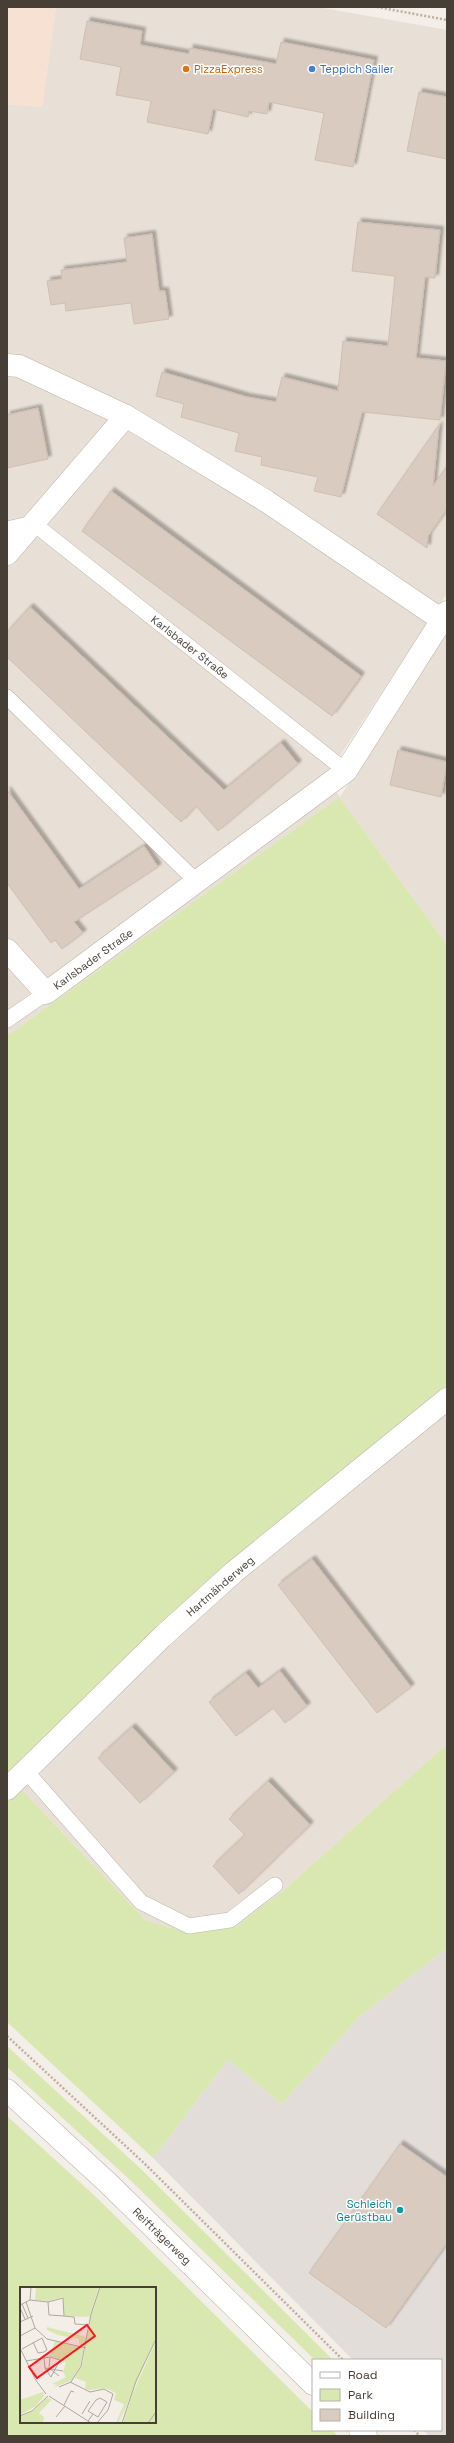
<svg xmlns="http://www.w3.org/2000/svg" width="454" height="2443" viewBox="0 0 454 2443" font-family="'Space Grotesk',sans-serif">
	<style>
		.residential { fill: #e8dfd6 }
		.commercial { fill: #f6e1d3 }
		.industrial { fill: #e3ddd9 }
		.green { fill: #d9e8b0; fill-rule: evenodd }
		.building { fill: #d9cbc0; stroke: #d0beb0; filter: url(#shadow) }
		.lines { fill: none; stroke-linecap: round; stroke-linejoin: round }
		.service-casing { stroke: #bfb4aa; stroke-width: 16 }
		.minor-casing { stroke: #bfb4aa; stroke-width: 23 }
		.tertiary-casing { stroke: #bfb4aa; stroke-width: 23 }
		.path { stroke: #c1ad9b; stroke-width: 2.5; stroke-dasharray: 2 2; stroke-linecap: butt }
		.service { stroke: #fff; stroke-width: 15 }
		.minor { stroke: #fff; stroke-width: 22 }
		.tertiary { stroke: #fff; stroke-width: 22 }
		.food-dot { fill: #e8710a; stroke: #fff; stroke-width: 1.5 }
		.shop-dot { fill: #3f7fe0; stroke: #fff; stroke-width: 1.5 }
		.culture-dot { fill: #0f9aa8; stroke: #fff; stroke-width: 1.5 }
		.labels { text-anchor: middle; stroke-width: 3; stroke-linejoin: round; paint-order: stroke }
		.food-label { font-size: 11px; fill: #c56008; stroke: #fff; text-anchor: start }
		.shop-label { font-size: 11px; fill: #366cbe; stroke: #fff; text-anchor: start }
		.street-label { font-size: 11px; fill: #473e36; stroke: #fff }
		.culture-label { font-size: 11px; fill: #0d838f; stroke: #fff; text-anchor: end }
		.inset-road { fill: none; stroke: #afa8a1; stroke-width: 1 }
		.view { fill: #fa181e; fill-opacity: 0.15; stroke: #fa181e; stroke-width: 2 }
		.inset-edge { fill: none; stroke: #473e36; stroke-width: 2 }
	</style>
	<defs>
		<filter id="shadow"><feDropShadow dx="3.5" dy="-3.5" stdDeviation="1" flood-color="#0004"/></filter>
	</defs>
	<rect width="100%" height="100%" fill="#f4eee8"/>
	<!-- residential -->
	<g class="residential">
		<polygon points="56,7 318,7 447,30 447,593 326,777 340,797 447,631 447,945 339,797 7,1036 7,104 42,107"/>
		<polygon points="447,1411 447,1744 283,1891 236,1926 185,1932 145,1920 21,1789 237,1581"/>
	</g>
	<!-- commercial -->
	<polygon class="commercial" points="7,7 56,7 42,107 7,104"/>
	<!-- industrial -->
	<polygon class="industrial" points="447,1948 447,2436 429,2436 423,2430 441,2430 441,2360 353,2360 153,2158 228,2060 282,2104 359,2017"/>
	<!-- green -->
	<g class="green">
		<polygon points="339,797 447,945 447,1388 340,1472 7,1777 7,1036"/>
		<polygon points="447,1744 447,1948 359,2017 282,2104 228,2060 153,2158 7,2022 7,1802 21,1789 145,1920 185,1932 236,1926 283,1891"/>
		<polygon points="7,2046 141,2169 333,2360 315,2360 129,2179 7,2067"/>
		<path d="M7 2116 97 2198 313 2412V2430H332L338 2436H7ZM21 2288H155V2422H21Z"/>
	</g>
	<!-- building -->
	<g class="building">
		<polygon points="87,21 142,31 140,45 189,54 190,48 276,64 281,42 374,60 353,167 315,160 324,113 269,102 267,114 249,111 248,117 213,109 208,134 147,122 151,101 116,95 121,67 80,59"/>
		<polygon points="419,92 447,97 447,159 407,151"/>
		<polygon points="358,222 440,230 435,278 425,277 416,358 446,361 440,420 362,412 341,497 314,491 318,477 261,465 262,457 235,451 239,433 181,417 184,404 156,396 162,372 247,397 276,402 282,377 338,391 343,341 388,346 395,276 352,271"/>
		<polygon points="152,234 159,291 165,291 169,319 134,324 131,303 66,311 65,303 51,305 47,281 62,279 61,270 127,262 124,238"/>
		<polygon points="38,408 48,459 7,468 7,415"/>
		<polygon points="439,425 433,486 447,466 447,509 428,536 427,548 377,514"/>
		<polygon points="111,491 361,676 332,716 82,531"/>
		<polygon points="30,607 224,790 281,743 298,764 218,831 196,806 181,822 7,657 7,632"/>
		<polygon points="398,750 447,762 441,797 390,785"/>
		<polygon points="7,790 79,889 144,846 158,867 74,922 83,933 62,949 55,940 51,943 7,883"/>
		<polygon points="312,1559 411,1687 377,1713 278,1585"/>
		<polygon points="280,1671 307,1706 285,1723 273,1708 236,1736 209,1702 246,1673 258,1688"/>
		<polygon points="132,1727 174,1772 140,1803 98,1758"/>
		<polygon points="268,1781 310,1825 239,1894 213,1866 245,1835 229,1819"/>
		<polygon points="400,2144 447,2177 447,2243 386,2328 309,2273"/>
	</g>
	<g class="lines">
		<defs>
			<g id="service">
				<polyline points="7,529 33,523 346,771"/>
				<polyline points="7,697 197,882"/>
				<polyline points="7,1020 46,993"/>
				<polyline points="25,1770 141,1902 189,1926 230,1920 275,1885"/>
			</g>
			<g id="minor">
				<polyline points="7,365 19,366 126,416"/>
				<polyline points="7,554 126,416 266,501 442,620"/>
				<polyline points="7,950 46,993 346,771 447,612"/>
				<polyline points="7,1789 162,1637 234,1572 447,1399"/>
			</g>
			<g id="tertiary">
				<polyline points="7,2090 109,2184 313,2384"/>
				<polyline points="360,2430 366,2436"/>
			</g>
		</defs>
		<!-- service casing -->
		<use href="#service" class="service-casing"/>
		<!-- minor casing -->
		<use href="#minor" class="minor-casing"/>
		<!-- tertiary casing -->
		<use href="#tertiary" class="tertiary-casing"/>
		<!-- path -->
		<g class="path">
			<polyline points="377,7 447,20"/>
			<polyline points="7,2036 145,2164 343,2360"/>
			<polyline points="414,2430 420,2436"/>
		</g>
		<!-- service -->
		<use href="#service" class="service"/>
		<!-- minor -->
		<use href="#minor" class="minor"/>
		<!-- tertiary -->
		<use href="#tertiary" class="tertiary"/>
	</g>
	<!-- markers -->
	<circle class="food-dot" cx="186" cy="69" r="4"/>
	<circle class="shop-dot" cx="312" cy="69" r="4"/>
	<circle class="culture-dot" cx="400" cy="2210" r="4"/>
	<g class="labels">
		<!-- food labels -->
		<g class="food-label">
			<text x="194" y="73">PizzaExpress</text>
		</g>
		<!-- shop labels -->
		<g class="shop-label">
			<text x="320" y="73">Teppich Sailer</text>
		</g>
		<!-- street labels -->
		<g class="street-label">
			<text transform="translate(190 647) rotate(38)" y="4">Karlsbader Straße</text>
			<text transform="translate(93 959) rotate(-36)" y="4">Karlsbader Straße</text>
			<text transform="translate(220 1586) rotate(-41)" y="4">Hartmähderweg</text>
			<text transform="translate(162 2236) rotate(44)" y="4">Reifträgerweg</text>
		</g>
		<!-- culture labels -->
		<g class="culture-label">
			<text x="392" y="2208">Schleich<tspan x="392" dy="13">Gerüstbau</tspan></text>
		</g>
	</g>
	<!-- overview -->
	<g transform="translate(20 2287)">
		<rect width="136" height="136" fill="#f4eee8"/>
		<path d="M16 0H79L69 30 44 29 43 10 28 14 15 13ZM80 0H136V50L99 136 104 121 98 136H96L104 117 94 113 96 106 85 101 69 103 65 102 66 95 55 91 63 75 71 27ZM27 40 66 50 60 79 52 93 33 101 37 98 32 97 46 90 43 85 46 75 30 69 35 54 59 60V52L38 48 27 43ZM136 54V136H106L107 130 106 136H103L112 108ZM23 105 24 109 16 119 0 128V113ZM27 111 32 112 19 126 24 130 23 136H0V130L13 124Z" fill="#d9e8b0"/>
		<path class="inset-road" d="M10 13 28 15 29 28 44 29 43 11 28 15M6 15 15 41M2 17 8 31M0 18 10 13 11 0M0 21 5 32M44 29 54 30 55 37 69 38M0 35 13 29M15 41 27 52 66 61M0 49 15 41M13 55 18 66 24 65 27 63 22 51M0 61 15 92 26 107M2 62 22 51M24 70 25 81 43 84M30 70 29 81 39 89M6 74 30 70 40 73 31 90 25 81M50 95 70 105 84 102 93 107 88 123 77 136M39 100 51 95 61 79 71 27 80 0M29 109 71 136M44 118 51 104 54 105M62 127 70 114M0 129 12 124 28 109M36 130 45 119M68 134 73 127 78 130 87 115 80 111 76 113 68 124 73 127M102 136 116 94 136 52M128 136 136 125"/>
		<path class="view" d="M67 38 75 49 17 91 9 80Z"/>
		<rect width="136" height="136" class="inset-edge"/>
	</g>
	<!-- border -->
	<rect width="454" height="2443" fill="none" stroke="#473e36" stroke-width="16"/>
	<!-- legend -->
	<rect x="312" y="2359" width="130" height="72" fill="#ffffff" stroke="#b5b2af"/>
	<rect x="320" y="2372" width="20" height="6" fill="#ffffff" stroke="#b5b2af"/>
	<text x="348" y="2379" font-size="12" fill="#473e36">Road</text>
	<rect x="320" y="2389" width="20" height="12" fill="#d9e8b0" stroke="#b5b2af"/>
	<text x="348" y="2399" font-size="12" fill="#473e36">Park</text>
	<rect x="320" y="2409" width="20" height="12" fill="#d9cbc0" stroke="#b5b2af"/>
	<text x="348" y="2419" font-size="12" fill="#473e36">Building</text>
</svg>
